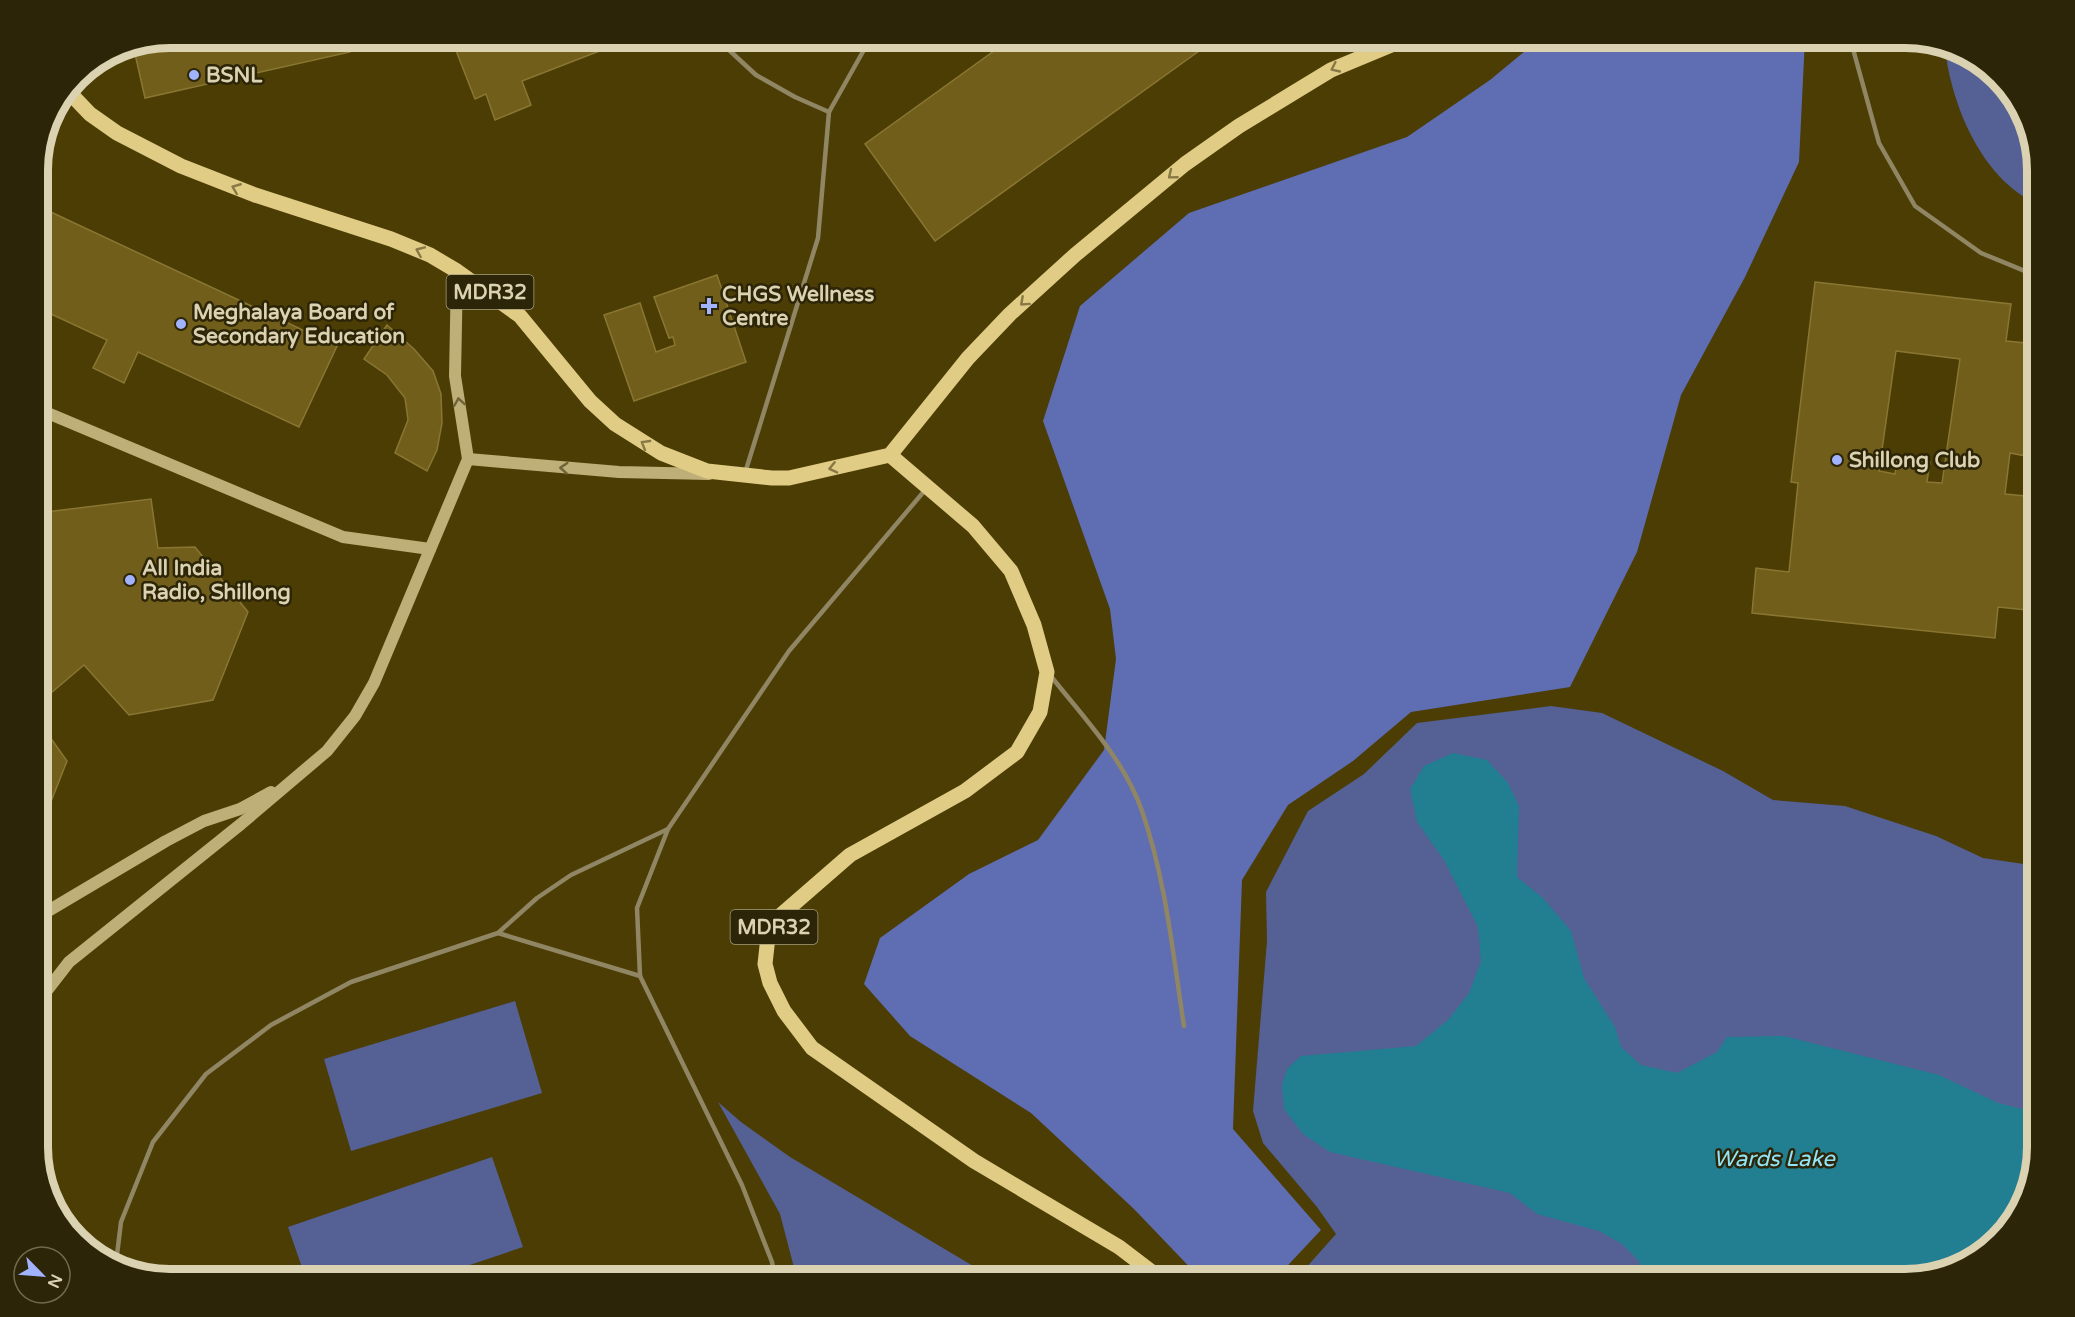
<svg xmlns="http://www.w3.org/2000/svg" width="2075" height="1317" viewBox="0 0 2075 1317" font-family="'Varela Round',sans-serif">
	<style>
		.green { fill: #556094 }
		.forest { fill: #5f6db3 }
		.water { fill: #217f91 }
		.building { fill: #715e1b; stroke: #897632; stroke-width: 1.5; fill-rule: evenodd }
		.lines { fill: none; stroke-linecap: round; stroke-linejoin: round }
		.lane { stroke: #908664; stroke-width: 4.5 }
		.secondary { stroke: #beae77; stroke-width: 12 }
		.primary { stroke: #e1cc85; stroke-width: 15 }
		.oneway { stroke: #877846 }
		.oneway2 { stroke: #6e633a }
		.poi-dot { fill: #a1b3fd; stroke: #2d2508; stroke-width: 2 }
		.labels { text-anchor: middle; stroke-width: 5; stroke-linejoin: round; paint-order: stroke }
		.shield { fill: #2d2508; stroke: #a79e7e; stroke-width: 1.5 }
		.shield-label { font-size: 20px; font-weight: bold; fill: #dbd2b1 }
		.poi-label { font-size: 21px; font-weight: bold; fill: #dbd2b1; stroke: #2d2508; text-anchor: start }
		.water-label { font-size: 22px; font-style: italic; fill: #92e4f7; stroke: #2d2508 }
		.rim { fill: none; stroke: #dbd2b1; stroke-width: 8 }
	</style>
	<rect width="100%" height="100%" fill="#4b3d04"/>
	<!-- green -->
	<g class="green">
		<path d="M1945 49 1978 60 2020 104 2037 170V204C1982 179 1952 107 1945 49Z"/>
		<polygon points="1551,706 1602,713 1723,771 1773,800 1845,806 1936,836 1983,858 2037,866 2037,1147 2015,1220 1971,1262 1905,1279 1296,1279 1336,1234 1317,1207 1263,1143 1253,1111 1267,941 1266,892 1308,811 1364,774 1417,723"/>
		<polygon points="515,1001 542,1093 351,1151 324,1059"/>
		<polygon points="718,1102 741,1122 790,1157 995,1279 797,1279 780,1214"/>
		<polygon points="492,1157 523,1247 428,1279 306,1279 288,1227"/>
	</g>
	<!-- forest -->
	<polygon class="forest" points="1541,38 1805,38 1799,162 1745,277 1681,395 1637,552 1570,687 1411,712 1353,761 1288,805 1242,880 1233,1129 1321,1230 1275,1279 1201,1279 1134,1209 1031,1113 910,1036 864,984 880,938 969,874 1038,840 1104,750 1116,659 1110,609 1043,421 1080,306 1189,213 1407,137 1490,80"/>
	<!-- water -->
	<polygon class="water" points="1453,753 1487,760 1508,783 1519,806 1517,877 1543,898 1571,931 1584,978 1615,1027 1621,1047 1641,1065 1677,1073 1717,1052 1727,1037 1784,1036 1939,1075 1998,1103 2034,1112 2022,1158 2022,1174 2027,1180 2015,1220 1971,1262 1905,1279 1642,1279 1639,1261 1622,1244 1599,1231 1537,1214 1510,1193 1330,1152 1303,1134 1284,1109 1282,1085 1287,1069 1301,1056 1416,1046 1448,1020 1469,993 1481,961 1478,927 1444,860 1417,822 1410,789 1424,766"/>
	<!-- building -->
	<g class="building">
		<polygon points="170,38 347,38 350,52 145,98 133,45"/>
		<polygon points="451,38 633,38 522,81 531,105 495,120 486,94 475,99"/>
		<polygon points="1012,38 1217,38 935,241 865,144"/>
		<polygon points="38,206 337,346 299,427 138,352 124,383 93,368 107,340 38,308"/>
		<polygon points="717,275 746,362 634,401 604,315 640,303 656,352 675,345 673,337 669,338 654,297"/>
		<path d="M1815 282 2011 304 2006 341 2037 344 2026 456 2010 453 2005 494 2037 497V575H2031L2027 610 1998 607 1995 638 1752 613 1756 568 1789 572 1798 483 1791 482ZM1896 351 1960 359 1942 483 1927 482 1930 462 1897 458 1895 474 1879 471Z"/>
		<polygon points="387,325 414,349 433,371 441,394 442,423 437,450 427,471 395,453 408,420 405,398 387,375 364,359"/>
		<polygon points="151,499 158,548 195,547 248,612 213,700 129,715 84,665 38,704 38,513"/>
		<polygon points="38,720 67,761 50,804 38,807"/>
	</g>
	<g class="lines">
		<!-- lane -->
		<g class="lane">
			<polyline points="716,38 756,75 795,97 829,112"/>
			<polyline points="1850,38 1879,143 1915,206 1981,253 2037,276"/>
			<polyline points="745,473 818,238 829,112 865,48 876,38"/>
			<path d="M1050 675C1083 717 1124 759 1142 811 1166 880 1173 955 1184 1026"/>
			<polyline points="2026,696 2037,653"/>
			<polyline points="498,933 640,976"/>
			<polyline points="116,1263 121,1222 153,1142 206,1074 271,1025 351,982 498,933 537,898 571,875 668,829"/>
			<polyline points="775,1279 772,1262 742,1185 640,976 637,908 668,829 789,651 926,489"/>
		</g>
		<!-- secondary -->
		<g class="secondary">
			<polyline points="38,409 343,537 430,549"/>
			<polyline points="468,459 619,472 709,474"/>
			<polyline points="38,917 166,841 204,821 240,809 271,792"/>
			<polyline points="38,1002 69,962 241,824 327,751 355,716 374,683 468,459 455,376 457,271"/>
		</g>
		<!-- primary -->
		<g class="primary">
			<polyline points="67,90 90,114 117,133 181,166 255,195 391,239 430,255 457,271 520,316 590,401 615,424 661,453 707,471 772,478 789,478 890,455 968,358 1010,314 1075,255 1185,164 1239,126 1331,70 1408,38"/>
			<polyline points="890,455 973,526 1011,571 1034,625 1047,672 1040,712 1017,752 965,791 850,855 781,915 768,937 765,964 770,983 784,1011 812,1048 974,1161 1119,1247 1161,1279"/>
		</g>
	</g>
	<!-- one-way arrows -->
	<defs><path id="oneway-chevron" d="M-2-3.5L2.5 0L-2 3.5" fill="none" stroke-width="1.6" stroke-linecap="round" stroke-linejoin="round" transform="scale(1.5)"/></defs>
	<g class="oneway">
		<use href="#oneway-chevron" transform="translate(1335 68) rotate(155)"/>
		<use href="#oneway-chevron" transform="translate(1172 175) rotate(141)"/>
		<use href="#oneway-chevron" transform="translate(236 188) rotate(-158)"/>
		<use href="#oneway-chevron" transform="translate(420 251) rotate(-157)"/>
		<use href="#oneway-chevron" transform="translate(1024 302) rotate(138)"/>
		<use href="#oneway-chevron" transform="translate(645 444) rotate(-150)"/>
		<use href="#oneway-chevron" transform="translate(833 468) rotate(167)"/>
	</g>
	<g class="oneway2">
		<use href="#oneway-chevron" transform="translate(459 402) rotate(-99)"/>
		<use href="#oneway-chevron" transform="translate(564 468) rotate(-176)"/>
	</g>
	<!-- markers -->
	<g class="poi-dot">
		<circle cx="194" cy="75" r="6"/>
		<path d="M706 297h6v6h6v6h-6v6h-6v-6h-6v-6h6z"/>
		<circle cx="181" cy="324" r="6"/>
		<circle cx="1837" cy="460" r="6"/>
		<circle cx="130" cy="580" r="6"/>
	</g>
	<g class="labels">
		<!-- shield labels -->
		<g class="shield">
			<rect x="446.5" y="275" width="87" height="34" rx="4.5"/>
			<rect x="730.5" y="910" width="87" height="34" rx="4.5"/>
		</g>
		<g class="shield-label">
			<text x="490" y="299">MDR32</text>
			<text x="774" y="934">MDR32</text>
		</g>
		<!-- poi labels -->
		<g class="poi-label">
			<text x="206" y="82">BSNL</text>
			<text x="722" y="301">CHGS Wellness<tspan x="722" dy="24">Centre</tspan></text>
			<text x="193" y="319">Meghalaya Board of<tspan x="193" dy="24">Secondary Education</tspan></text>
			<text x="1849" y="467">Shillong Club</text>
			<text x="142" y="575">All India<tspan x="142" dy="24">Radio, Shillong</tspan></text>
		</g>
		<!-- water labels -->
		<g class="water-label">
			<text x="1774" y="1166">Wards Lake</text>
		</g>
	</g>
	<!-- crop -->
	<path d="M0 0H2075V1317H0ZM170 48H1905A122 122 0 0 1 2027 170V1147A122 122 0 0 1 1905 1269H170A122 122 0 0 1 48 1147V170A122 122 0 0 1 170 48Z" fill="#2d2508" fill-rule="evenodd"/>
	<path class="rim" d="M170 48H1905A122 122 0 0 1 2027 170V1147A122 122 0 0 1 1905 1269H170A122 122 0 0 1 48 1147V170A122 122 0 0 1 170 48Z"/>
	<!-- north arrow -->
	<g transform="translate(42 1275) rotate(115)"><circle r="28" fill="#2d2508" stroke="#736a4c" stroke-width="1.5"/>
	<path d="M0-4.5L10 22L0 15L-10 22Z" fill="#a1b3fd"/>
	<text y="-9" font-size="16" font-weight="bold" text-anchor="middle" fill="#dbd2b1">N</text>
	</g>
</svg>
